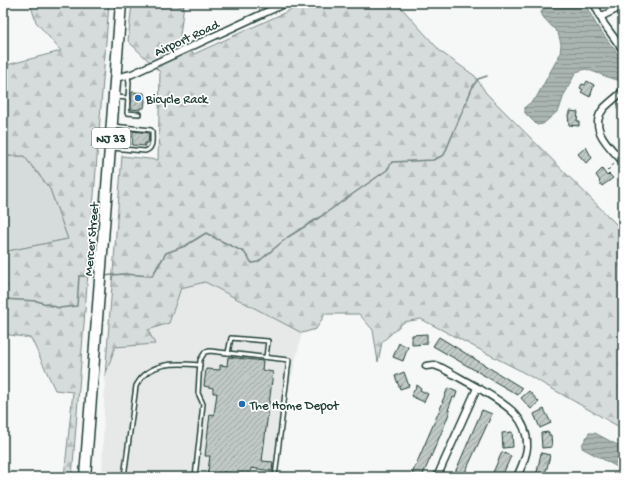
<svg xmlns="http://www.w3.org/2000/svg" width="626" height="480" viewBox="0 0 626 480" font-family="'Gochi Hand',sans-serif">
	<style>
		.built { fill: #e6e9e8 }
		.grass { fill: #d6dcdb; stroke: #7a8c88 }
		.forest { fill: url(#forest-firs); stroke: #7a8c88 }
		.water { fill: url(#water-rules); stroke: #72857f }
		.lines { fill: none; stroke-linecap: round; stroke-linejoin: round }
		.stream { stroke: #72857f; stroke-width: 1.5 }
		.building { fill: url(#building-hatch); stroke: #1f3d34 }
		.lane-casing { stroke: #1f3d34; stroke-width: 6 }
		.street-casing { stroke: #1f3d34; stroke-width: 9 }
		.primary-casing { stroke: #1f3d34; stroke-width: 13 }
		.path { stroke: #1f3d34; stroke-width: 1; stroke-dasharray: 4 3; stroke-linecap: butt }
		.lane { stroke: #fff; stroke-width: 3 }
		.street { stroke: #fff; stroke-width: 6 }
		.primary { stroke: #fff; stroke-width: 10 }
		.poi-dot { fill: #1f6fb2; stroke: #fff; stroke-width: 1.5 }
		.labels { text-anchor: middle; stroke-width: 3.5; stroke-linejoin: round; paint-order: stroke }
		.shield { fill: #fff; stroke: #627771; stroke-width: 1 }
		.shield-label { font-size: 12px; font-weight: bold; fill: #1f3d34 }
		.street-label { font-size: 13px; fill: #1f3d34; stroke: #fff }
		.poi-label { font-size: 13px; fill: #1f3d34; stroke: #fff; text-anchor: start }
	</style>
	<defs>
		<pattern id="forest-firs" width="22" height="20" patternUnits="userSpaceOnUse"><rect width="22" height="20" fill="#d6dcdb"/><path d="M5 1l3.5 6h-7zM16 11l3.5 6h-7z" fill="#b7bebd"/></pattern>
		<pattern id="water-rules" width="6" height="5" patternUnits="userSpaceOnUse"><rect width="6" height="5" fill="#aab5b1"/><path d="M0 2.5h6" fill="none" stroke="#8a9491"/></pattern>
		<pattern id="building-hatch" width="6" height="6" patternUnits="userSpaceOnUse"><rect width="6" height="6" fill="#c0c9c6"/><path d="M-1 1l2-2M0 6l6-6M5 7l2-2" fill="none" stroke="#9ba4a2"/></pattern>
	</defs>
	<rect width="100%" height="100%" fill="#f6f7f7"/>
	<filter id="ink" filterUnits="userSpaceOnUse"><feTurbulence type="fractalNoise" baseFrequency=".025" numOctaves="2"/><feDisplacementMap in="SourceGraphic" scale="8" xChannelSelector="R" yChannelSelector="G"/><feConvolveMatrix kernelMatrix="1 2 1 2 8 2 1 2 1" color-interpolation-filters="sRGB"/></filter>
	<g filter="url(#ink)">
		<!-- built -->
		<polygon class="built" points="205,282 302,333 282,417 276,477 102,477 105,376 115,347 155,344 148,330 169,323 181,288"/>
		<!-- grass -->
		<polygon class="grass" points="3,156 24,156 50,189 68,239 3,252"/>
		<!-- forest -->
		<g class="forest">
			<polygon points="30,3 109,3 72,477 64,477 73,392 55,390 31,338 3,334 3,252 68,239 50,189 24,156 3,156 3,66 61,51 36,22"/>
			<polygon points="132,3 184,3 180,36 194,54 297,7 295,3 397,3 441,52 475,76 486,93 623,231 623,429 519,370 421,319 404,322 382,342 378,362 373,330 359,314 325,314 316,329 302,333 205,282 181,288 169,323 148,330 155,344 115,347 105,376 122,156 158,160 160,72 128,41"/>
		</g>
		<!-- water -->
		<g class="water">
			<polygon points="552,3 584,3 586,6 597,26 623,61 623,79 622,81 613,79 586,69 576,72 564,95 559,110 543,124 537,125 525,113 525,107 536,98 560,54 561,44 558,33 543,17 541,12 545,7"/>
			<polygon points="589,433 595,433 623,448 623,471 621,469 582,448 582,445"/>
		</g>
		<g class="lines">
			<!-- stream -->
			<g class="stream">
				<polyline points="103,276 123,274 152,276 166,253 185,246 206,233 217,239 244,252 252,263 258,262 288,237 320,217 387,170 392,162 433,160 444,155 473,86 478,79 487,76"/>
				<polyline points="3,299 37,301 59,308 77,306 79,276 96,276"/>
			</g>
		</g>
		<!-- building -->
		<g class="building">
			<polygon points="587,81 594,85 590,97 581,92 583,90 580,88 582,84 585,85"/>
			<polygon points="132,92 144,93 145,101 144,108 140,108 140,110 131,109"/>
			<polygon points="570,111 578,112 577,121 579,121 579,126 569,125 568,114 570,114"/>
			<polygon points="133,131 149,133 148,143 145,143 145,146 132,145"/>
			<polygon points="586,147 592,158 586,163 578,154"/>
			<polygon points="602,169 607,176 609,174 613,178 602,186 599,182 600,181 596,175"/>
			<polygon points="427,334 427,344 412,345 412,335"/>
			<polygon points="439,337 522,388 518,395 433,346"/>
			<polygon points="399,343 408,347 403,361 393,357"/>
			<polygon points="228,357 263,361 262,370 273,372 262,461 273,462 272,471 251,468 250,476 223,472 223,473 217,473 217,477 207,477 210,456 205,456 210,414 214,415 217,393 213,393 213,388 204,386 206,369 220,370 220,365 227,366"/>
			<polygon points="404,372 409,386 400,389 395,376"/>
			<polygon points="417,385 421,388 420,390 428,394 424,402 411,396"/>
			<polygon points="448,388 457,392 455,398 453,397 448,410 450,411 443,429 422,477 418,477 412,474 443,402 442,402"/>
			<polygon points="529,391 539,402 531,409 521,398"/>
			<polygon points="544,409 551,423 540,428 534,414"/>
			<polygon points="482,410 492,414 463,477 459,477 454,475"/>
			<polygon points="512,432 513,447 503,448 502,433"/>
			<polygon points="549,432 549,435 551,435 552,447 542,448 541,433"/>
			<polygon points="502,452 511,456 503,474 509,477 491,477"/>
			<polygon points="541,453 550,455 547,468 543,477 534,477 537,472"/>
		</g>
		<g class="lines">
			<defs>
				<g id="lane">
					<polyline points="128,76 129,83 127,113 139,114"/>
					<polyline points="116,97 128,98"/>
					<path d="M112 148 145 151C154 149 152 139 152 131L151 130 113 126"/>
					<polyline points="228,353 231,338 268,341 266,357"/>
					<path d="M124 477 136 386C149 361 176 363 200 365"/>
					<polyline points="195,477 203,404 198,393 200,360 205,352 210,351 289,360 275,477"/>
				</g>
				<g id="street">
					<polyline points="594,3 604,24 623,50"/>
					<polyline points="600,17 623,6"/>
					<polyline points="115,78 132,74 286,3"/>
					<path d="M623 91C617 97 610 102 604 108 587 128 610 147 623 162"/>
					<path d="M426 366 434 365 442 368C455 375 467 382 480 389 503 403 529 416 527 448 526 458 521 468 517 477"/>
					<polyline points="437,477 477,388"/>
				</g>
				<polyline id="primary" points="85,477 121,3"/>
			</defs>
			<!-- lane casing -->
			<use href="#lane" class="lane-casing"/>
			<!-- street casing -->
			<use href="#street" class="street-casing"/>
			<!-- primary casing -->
			<use href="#primary" class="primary-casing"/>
			<!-- path -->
			<polyline class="path" points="607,171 615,163"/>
			<!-- lane -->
			<use href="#lane" class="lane"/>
			<!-- street -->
			<use href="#street" class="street"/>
			<!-- primary -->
			<use href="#primary" class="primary"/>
		</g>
	</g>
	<!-- markers -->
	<g class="poi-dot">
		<circle cx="138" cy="98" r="4"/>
		<circle cx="242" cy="404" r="4"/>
	</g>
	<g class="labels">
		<!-- shield labels -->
		<rect class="shield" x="92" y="128" width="38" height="20" rx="3"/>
		<g class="shield-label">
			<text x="111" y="142">NJ 33</text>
		</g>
		<!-- street labels -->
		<g class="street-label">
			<text transform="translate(186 37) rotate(-25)" y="5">Airport Road</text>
			<text transform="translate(90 239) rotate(-85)" y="5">Mercer Street</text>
		</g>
		<!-- poi labels -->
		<g class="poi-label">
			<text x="146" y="103">Bicycle Rack</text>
			<text x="250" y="409">The Home Depot</text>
		</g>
	</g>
	<!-- margin -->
	<rect width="626" height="480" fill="none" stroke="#fff" stroke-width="16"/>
	<rect x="8" y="8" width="610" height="464" fill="none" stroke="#1f3d34" stroke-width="1.5" filter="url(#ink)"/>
</svg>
